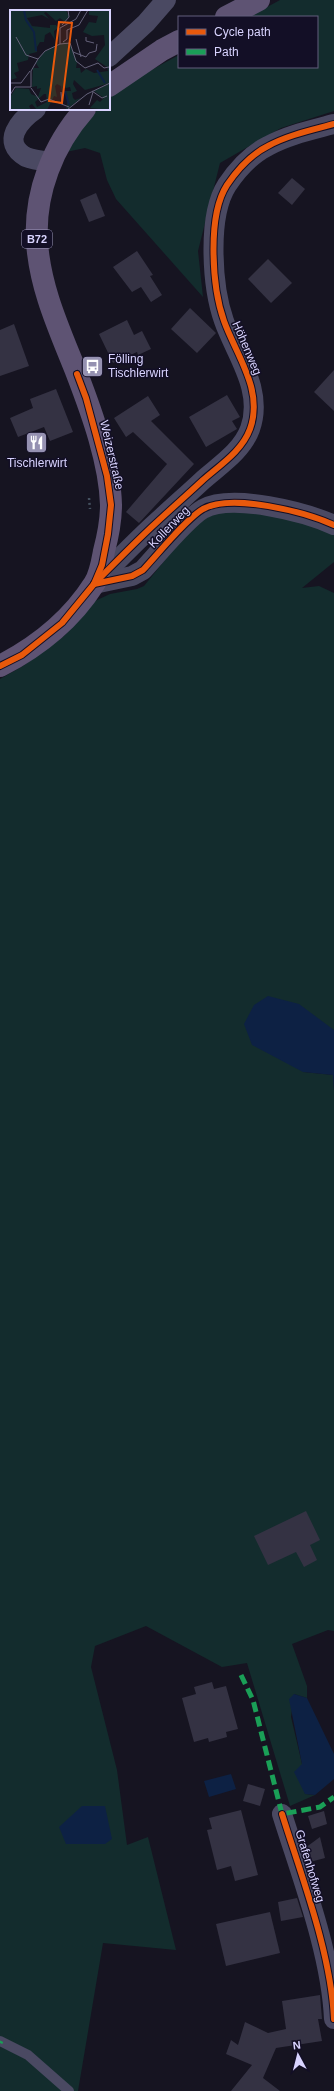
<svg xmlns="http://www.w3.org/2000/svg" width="334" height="2091" viewBox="0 0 334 2091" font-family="Helvetica,sans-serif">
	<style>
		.green { fill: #132c2d }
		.water { fill: #0d2144 }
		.building { fill: #343243 }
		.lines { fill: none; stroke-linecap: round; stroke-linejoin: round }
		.path { stroke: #44505f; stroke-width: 2.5; stroke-dasharray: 2 3; stroke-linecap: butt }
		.service { stroke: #4a4962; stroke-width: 10 }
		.minor { stroke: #4a4962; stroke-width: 20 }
		.primary { stroke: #5e5373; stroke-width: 22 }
		.quiet { stroke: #1a9f57; stroke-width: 5; stroke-dasharray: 10 5; stroke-linecap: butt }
		.cycleway-casing { stroke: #130f26; stroke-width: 8 }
		.cycleway { stroke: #e8590c; stroke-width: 6 }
		.labels { text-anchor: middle; stroke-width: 3; stroke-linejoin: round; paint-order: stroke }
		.shield { fill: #130f26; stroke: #9e99be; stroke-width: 1 }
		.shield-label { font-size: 11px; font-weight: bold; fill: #d9d4ff }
		.street-label { font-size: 12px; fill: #d9d4ff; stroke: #130f26 }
		.poi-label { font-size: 12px; fill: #d9d4ff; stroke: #130f26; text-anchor: start }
		.inset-river { fill: none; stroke: #0d2144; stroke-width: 2 }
		.inset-road { fill: none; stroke: #64617a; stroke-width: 1 }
		.view { fill: #e8590c; fill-opacity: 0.15; stroke: #e8590c; stroke-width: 2 }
		.inset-edge { fill: none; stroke: #d9d4ff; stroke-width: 2 }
	</style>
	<rect width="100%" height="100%" fill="#161421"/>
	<!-- green -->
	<g class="green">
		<polygon points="280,0 334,0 334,111 281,128 220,163 198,251 203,297 116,199 107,180 100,153 85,148 66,152 82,128 98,109 109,109 109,98 112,96 140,76 179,55 179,67 317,67 317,17 249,17"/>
		<polygon points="242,508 334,530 334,562 302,588 319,586 334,593 334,1030 330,1028 303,1072 333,1075 334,1090 334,1631 328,1630 292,1644 307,1686 307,1698 294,1694 291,1717 302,1764 305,1794 315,1795 290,1806 247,1663 222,1667 146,1626 95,1646 91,1667 117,1770 127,1845 148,1837 176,1950 103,1943 78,2091 0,2091 0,679 23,666 64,636 95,601 110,594 137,589 144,586 199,518"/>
	</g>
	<!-- water -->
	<g class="water">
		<polygon points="268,996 299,1004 334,1030 334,1090 333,1075 303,1072 252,1045 244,1024 254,1005"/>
		<polygon points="294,1694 307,1698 334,1754 334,1779 315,1795 305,1794 294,1772 302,1764 289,1699"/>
		<polygon points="231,1774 236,1789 209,1797 204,1781"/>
		<polygon points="82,1806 105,1806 112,1839 105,1844 66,1844 59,1827"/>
	</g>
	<!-- building -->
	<g class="building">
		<polygon points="292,178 305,189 292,205 278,193"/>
		<polygon points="96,193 105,216 89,222 80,200"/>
		<polygon points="137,251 153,275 150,276 162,295 151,302 141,287 132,292 113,267"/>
		<polygon points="268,259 292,283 271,303 248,279"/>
		<polygon points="190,308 216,333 197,353 171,329"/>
		<polygon points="127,320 134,335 142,331 151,349 138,355 137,352 113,363 99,334"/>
		<polygon points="14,324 29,366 0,376 0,330"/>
		<polygon points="334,370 334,411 314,392"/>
		<polygon points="56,389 73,432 50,441 44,427 18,437 10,418 33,408 30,399"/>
		<polygon points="227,395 240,417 232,421 237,429 206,447 189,417"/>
		<polygon points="148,396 160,415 151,421 194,464 139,523 126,512 167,464 133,432 126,437 114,418"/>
		<polygon points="306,1511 320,1540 310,1545 317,1560 304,1567 296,1552 268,1565 254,1536"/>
		<polygon points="212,1682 214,1689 226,1686 238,1729 226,1732 227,1737 209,1742 208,1738 194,1742 182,1698 196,1694 194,1687"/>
		<polygon points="248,1784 265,1789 260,1806 243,1801"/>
		<polygon points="241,1810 258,1875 235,1881 231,1866 217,1870 207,1830 212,1829 209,1818"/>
		<polygon points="324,1811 327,1824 312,1829 308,1816"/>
		<polygon points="320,1837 325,1858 310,1862 305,1848"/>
		<polygon points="297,1898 303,1917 281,1921 278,1902"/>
		<polygon points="270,1912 280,1953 226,1966 216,1924"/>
		<polygon points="320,1995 322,2019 318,2019 322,2041 276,2048 263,2078 280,2091 231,2091 252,2065 226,2054 231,2040 238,2045 245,2022 268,2033 286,2029 282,2001"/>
	</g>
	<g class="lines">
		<!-- path -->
		<polyline class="path" points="89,498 90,509"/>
		<!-- service -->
		<polyline class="service" points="0,2041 28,2055 69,2091"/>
		<!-- minor -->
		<g class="minor">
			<polyline points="109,57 146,23 166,0"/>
			<path d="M36 109C20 120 0 142 26 157 33 160 43 161 51 162"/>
			<path d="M94 584C115 563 135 542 157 522 172 508 188 494 203 480 220 465 242 451 250 429 264 390 236 355 224 321 212 287 207 216 227 185 237 170 252 154 268 146 288 135 312 130 334 124"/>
			<path d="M94 584 132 576 143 570C158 554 186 519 203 509 232 493 305 512 334 525"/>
			<path d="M282 1814C302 1878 331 1953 334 2019"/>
		</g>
		<!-- primary -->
		<g class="primary">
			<polyline points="226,17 259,0"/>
			<polyline points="109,86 162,50 179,41"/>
			<path d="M0 666C37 647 71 620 94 584 100 575 102 562 104 551 108 536 111 520 111 505 110 463 92 413 77 374 60 331 40 289 37 242 34 193 53 145 85 109"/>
		</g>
		<!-- quiet -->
		<g class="quiet">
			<polyline points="241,1675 253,1700 282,1814 320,1807 334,1797"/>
			<polyline points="0,2043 1,2041"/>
		</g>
		<defs>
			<g id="cycleway">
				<path d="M94 584C115 563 135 542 157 522 172 508 188 494 203 480 220 465 242 451 250 429 264 390 236 355 224 321 212 287 207 216 227 185 237 170 252 154 268 146 288 135 312 130 334 124"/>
				<path d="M94 584 132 576 143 570C158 554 186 519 203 509 232 493 305 512 334 525"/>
				<polyline points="0,666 22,655 62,623 94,584 102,565 108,534 111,505 107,476 86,398 77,374"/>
				<path d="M282 1814C302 1878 331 1953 334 2019"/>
			</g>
		</defs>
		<!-- cycleway casing -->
		<use href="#cycleway" class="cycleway-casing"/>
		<!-- cycleway -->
		<use href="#cycleway" class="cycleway"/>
	</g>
	<!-- icons -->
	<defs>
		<symbol id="bus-square" viewBox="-11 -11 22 22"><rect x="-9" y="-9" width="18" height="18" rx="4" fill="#9591b1" stroke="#130f26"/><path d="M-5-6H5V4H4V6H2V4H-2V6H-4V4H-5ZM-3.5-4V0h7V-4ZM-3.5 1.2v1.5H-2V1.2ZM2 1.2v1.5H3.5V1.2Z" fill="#fff"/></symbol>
		<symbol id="restaurant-square" viewBox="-11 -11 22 22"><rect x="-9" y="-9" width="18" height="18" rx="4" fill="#9591b1" stroke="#130f26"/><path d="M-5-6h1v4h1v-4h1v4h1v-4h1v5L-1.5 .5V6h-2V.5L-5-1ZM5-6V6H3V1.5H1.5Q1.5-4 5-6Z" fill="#fff"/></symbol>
	</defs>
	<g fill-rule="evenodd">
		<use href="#bus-square" x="80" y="354" width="25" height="25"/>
		<use href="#restaurant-square" x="24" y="430" width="25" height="25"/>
	</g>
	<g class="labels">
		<!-- shield labels -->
		<rect class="shield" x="22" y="230" width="30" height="18" rx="3"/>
		<g class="shield-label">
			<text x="37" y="243">B72</text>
		</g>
		<!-- street labels -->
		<g class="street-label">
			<text transform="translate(247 348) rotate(67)" y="4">Höhenweg</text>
			<text transform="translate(112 455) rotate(77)" y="4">Weizerstraße</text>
			<text transform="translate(169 527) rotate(-46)" y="4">Kollerweg</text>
			<text transform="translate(310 1866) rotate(73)" y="4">Grafenhofweg</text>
		</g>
		<!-- poi labels -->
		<g class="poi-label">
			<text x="108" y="363">Fölling<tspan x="108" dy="14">Tischlerwirt</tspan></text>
			<text x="37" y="467" text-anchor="middle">Tischlerwirt</text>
		</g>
	</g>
	<!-- overview -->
	<g transform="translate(10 10)">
		<rect width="100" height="100" fill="#161421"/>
		<path d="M0 0H56L59 7 55 12 50 8 46 11 36 2 34 3 39 9 32 5 17 8 22 16 40 18V15H46L48 18 44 21 45 30 40 22 35 25 34 32H30L27 37V42L19 44 18 50 7 53 9 61 4 63 7 68 0 70ZM79 0H100V100L80 98 87 90 90 92 94 88 84 81 100 73 75 80 64 70 63 74 67 81 62 83 63 88 65 90 71 88 56 100 58 90 55 81H61L60 77 56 78 53 76 52 82 51 76 47 74 45 76 47 87 44 86 37 100H27L22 94 19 96 21 100H0V87L6 78 19 79 21 84 28 87 31 78 27 79V76L22 77 23 58H29L26 53 34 42 54 32 60 34 67 52 66 58H70L71 63 76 59 84 63 98 61 97 57 85 49 95 35 94 25 82 26 73 22 79 12 86 13 88 6 79 5ZM34 84H36L37 92 27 97 25 92Z" fill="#132c2d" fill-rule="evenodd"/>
		<path class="inset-river" d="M14 0 16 10 24 22 26 41M87 60 95 73M55 81 59 95"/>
		<path class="inset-road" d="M52 15 59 7 58 0M6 27 16 45 28 49M76 27V31L84 33M66 29 71 47M53 32 57 29V20L69 15 78 0M50 34 60 33 66 51 75 58 88 53 94 58 99 57M63 42 76 47 79 43 86 41 87 34M0 73H11L20 61M21 78 31 92 39 89 59 97M82 81 92 88 97 86M51 82 52 94M0 85 5 77H21V61L28 49 35 41 50 34V18L66 9 71 0M79 95 83 82M57 100 77 84 100 73"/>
		<path class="view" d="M49 12 62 13 52 93 39 91Z"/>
		<rect width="100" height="100" class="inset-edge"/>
	</g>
	<!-- legend -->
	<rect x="178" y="16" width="140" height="52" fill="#130f26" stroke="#625e7d"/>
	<rect x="186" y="29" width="20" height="6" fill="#e8590c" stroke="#625e7d"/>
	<text x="214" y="36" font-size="12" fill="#d9d4ff">Cycle path</text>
	<rect x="186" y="49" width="20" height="6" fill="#1a9f57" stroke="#625e7d"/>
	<text x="214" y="56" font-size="12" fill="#d9d4ff">Path</text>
	<!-- north arrow -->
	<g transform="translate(298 2055) rotate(353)" stroke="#130f26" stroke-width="3" paint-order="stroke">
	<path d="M0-3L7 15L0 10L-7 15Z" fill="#d9d4ff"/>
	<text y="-6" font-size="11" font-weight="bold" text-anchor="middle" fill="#d9d4ff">N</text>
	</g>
</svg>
